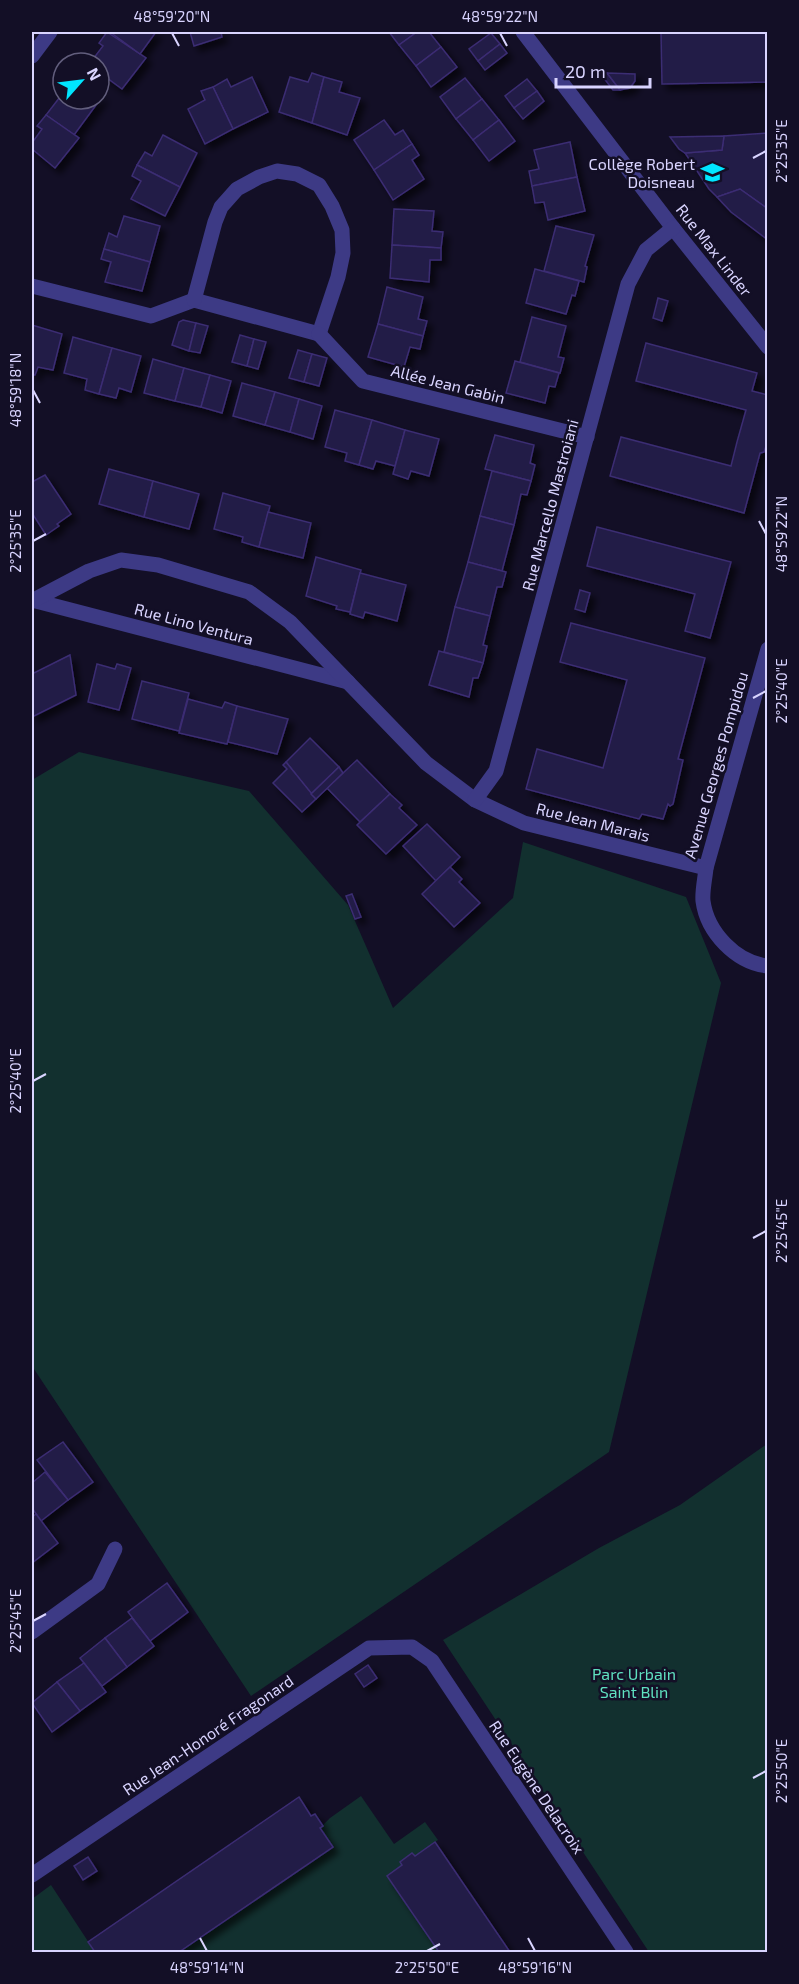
<svg xmlns="http://www.w3.org/2000/svg" width="799" height="1984" viewBox="0 0 799 1984" font-family="'Exo 2',sans-serif">
	<style>
		.green { fill: #12302f }
		.building { fill: #241b47; stroke: #3b2d73; stroke-width: 1.5; filter: url(#shadow) }
		.lines { fill: none; stroke-linecap: round; stroke-linejoin: round }
		.minor { stroke: #3d3a85; stroke-width: 15 }
		.ticks { fill: none; stroke: #d9d4ff; stroke-width: 2 }
		.labels { text-anchor: middle; stroke-width: 5; stroke-linejoin: round; paint-order: stroke }
		.poi-label { font-size: 16px; fill: #d9d4ff; stroke: #130f26; text-anchor: end }
		.street-label { font-size: 16px; fill: #d9d4ff; stroke: #130f26 }
		.park-label { font-size: 16px; fill: #5fe0c0; stroke: #130f26 }
		.neatline { fill: none; stroke: #d9d4ff; stroke-width: 2 }
		.ticks-label { font-size: 15px; text-anchor: middle; fill: #d9d4ff }
	</style>
	<defs>
		<filter id="shadow"><feDropShadow dx="5.5" dy="5.5" stdDeviation="3" flood-color="#0009"/></filter>
	</defs>
	<rect width="100%" height="100%" fill="#130f26"/>
	<!-- green -->
	<g class="green">
		<polygon points="79,752 249,791 348,905 393,1008 513,898 523,842 686,897 721,983 609,1452 251,1696 32,1366 32,780"/>
		<polygon points="767,1444 767,1952 649,1952 443,1640 599,1548 680,1505"/>
		<polygon points="361,1796 394,1844 425,1822 438,1840 415,1856 412,1853 401,1861 402,1865 387,1876 439,1952 179,1952 333,1847 320,1828 330,1818"/>
		<polygon points="51,1885 95,1952 32,1952 32,1899"/>
	</g>
	<!-- building -->
	<g class="building">
		<polygon points="107,32 146,58 122,89 99,72 99,63 90,63 103,46 99,43"/>
		<polygon points="110,32 156,32 140,54"/>
		<polygon points="190,32 221,32 222,37 194,46"/>
		<polygon points="389,32 417,32 399,45"/>
		<polygon points="417,32 429,32 441,47 416,66 399,45"/>
		<polygon points="661,32 768,32 768,82 662,84"/>
		<polygon points="491,33 500,44 478,61 469,49"/>
		<polygon points="500,44 507,53 485,70 478,61"/>
		<polygon points="441,47 457,67 431,87 416,66"/>
		<polygon points="312,73 324,77 312,123 279,112 290,77 308,82"/>
		<polygon points="600,73 607,73 620,90 613,90"/>
		<polygon points="607,73 635,74 635,81 630,88 620,90"/>
		<polygon points="252,77 268,112 233,129 213,87 227,79 231,87"/>
		<polygon points="324,77 342,82 339,92 360,98 347,135 312,123"/>
		<polygon points="465,78 482,99 456,119 440,97"/>
		<polygon points="527,79 537,91 514,108 505,96"/>
		<polygon points="213,87 233,129 205,144 188,109 205,100 201,91"/>
		<polygon points="537,91 544,101 523,119 514,108"/>
		<polygon points="63,93 63,99 99,99 99,95 102,97 74,135 46,115"/>
		<polygon points="482,99 499,120 473,140 456,119"/>
		<polygon points="46,115 79,138 55,168 32,149 32,143 42,129 37,126"/>
		<polygon points="384,120 395,135 403,130 412,144 374,170 354,140"/>
		<polygon points="499,120 515,141 489,161 473,140"/>
		<polygon points="768,133 768,209 740,189 717,197 709,189 685,153 722,150 724,136"/>
		<polygon points="163,135 197,153 180,187 137,165 145,152 152,156"/>
		<polygon points="724,136 722,150 685,153 679,149 670,137"/>
		<polygon points="570,142 577,177 532,186 529,171 539,169 534,150"/>
		<polygon points="412,144 419,155 412,160 424,179 393,200 374,170"/>
		<polygon points="137,165 180,187 165,216 131,199 141,181 132,176"/>
		<polygon points="577,177 585,211 548,220 544,202 535,203 532,186"/>
		<polygon points="740,189 768,209 768,240 731,212 717,197"/>
		<polygon points="394,209 434,211 432,231 443,232 441,248 392,245"/>
		<polygon points="124,216 160,226 150,262 104,249 109,233 117,237"/>
		<polygon points="556,226 594,235 585,266 587,267 584,282 544,271"/>
		<polygon points="392,245 441,248 441,260 430,260 429,282 390,278"/>
		<polygon points="104,249 150,262 142,291 105,282 111,262 101,259"/>
		<polygon points="535,269 579,281 575,296 572,295 566,314 526,303"/>
		<polygon points="387,287 423,297 418,319 427,321 423,336 378,324"/>
		<polygon points="658,298 668,301 662,321 653,318"/>
		<polygon points="532,317 566,326 558,357 564,358 560,373 520,362"/>
		<polygon points="183,320 196,323 189,351 172,345 179,322"/>
		<polygon points="196,323 208,326 200,353 189,351"/>
		<polygon points="378,324 423,336 420,349 410,347 404,367 368,357"/>
		<polygon points="32,325 62,334 53,370 38,367 35,375 32,375"/>
		<polygon points="240,335 254,339 247,366 232,362"/>
		<polygon points="73,337 112,348 99,394 85,390 87,379 64,373"/>
		<polygon points="254,339 266,342 258,369 247,366"/>
		<polygon points="646,343 757,373 752,391 768,395 768,440 764,452 760,453 744,513 610,476 621,437 731,466 737,442 746,410 636,381"/>
		<polygon points="112,348 141,356 131,392 119,388 116,398 99,394"/>
		<polygon points="298,350 312,354 304,382 289,378"/>
		<polygon points="312,354 327,358 319,386 304,382"/>
		<polygon points="153,359 184,368 175,401 144,393"/>
		<polygon points="515,361 559,373 555,387 549,386 545,403 506,393"/>
		<polygon points="184,368 210,375 201,407 175,401"/>
		<polygon points="210,375 231,381 222,413 201,407"/>
		<polygon points="242,383 275,392 265,425 233,416"/>
		<polygon points="275,392 299,399 290,432 265,425"/>
		<polygon points="299,399 322,406 313,439 290,432"/>
		<polygon points="335,410 372,420 359,465 345,461 347,453 325,447"/>
		<polygon points="372,420 405,430 395,466 376,461 373,469 359,465"/>
		<polygon points="405,430 439,439 429,476 411,471 408,479 393,474"/>
		<polygon points="495,435 534,445 530,463 535,465 531,481 485,469"/>
		<polygon points="109,469 153,481 144,517 99,504"/>
		<polygon points="492,471 531,481 527,495 521,494 514,525 480,516"/>
		<polygon points="45,475 71,514 57,524 59,526 46,535 32,513 32,482"/>
		<polygon points="153,481 199,494 189,529 144,517"/>
		<polygon points="223,493 270,506 259,547 242,542 243,537 214,529"/>
		<polygon points="268,512 311,523 303,558 259,547"/>
		<polygon points="480,516 514,525 502,571 468,562"/>
		<polygon points="597,527 731,562 710,638 685,631 695,594 587,566"/>
		<polygon points="316,557 361,570 350,612 336,609 337,606 306,596"/>
		<polygon points="468,562 506,572 502,587 497,587 490,616 455,607"/>
		<polygon points="360,573 406,585 397,621 365,612 363,618 350,614"/>
		<polygon points="580,590 590,593 585,612 575,609"/>
		<polygon points="455,607 490,616 483,645 487,646 483,663 444,652"/>
		<polygon points="571,623 705,658 678,759 683,760 673,804 670,806 668,804 663,819 642,814 639,819 526,789 537,749 603,768 627,680 560,662"/>
		<polygon points="439,651 483,663 478,678 473,678 469,697 429,685"/>
		<polygon points="70,655 76,695 32,717 32,669 34,673"/>
		<polygon points="97,664 115,669 117,664 131,668 119,710 88,702"/>
		<polygon points="142,681 189,693 179,731 132,719"/>
		<polygon points="188,699 222,708 225,702 237,706 227,744 179,733"/>
		<polygon points="237,706 288,719 277,754 228,742"/>
		<polygon points="310,738 339,767 311,794 286,762"/>
		<polygon points="357,760 390,794 360,822 327,788"/>
		<polygon points="286,762 316,799 302,812 273,783 287,769 283,765"/>
		<polygon points="339,767 343,773 316,799 311,794"/>
		<polygon points="390,794 402,805 399,808 417,825 386,854 357,825"/>
		<polygon points="427,824 460,857 436,881 403,846"/>
		<polygon points="450,867 462,879 459,882 480,903 454,927 422,894"/>
		<polygon points="352,894 361,917 355,919 346,896"/>
		<polygon points="63,1442 93,1482 68,1500 37,1460"/>
		<polygon points="45,1472 68,1500 41,1521 32,1508 32,1483"/>
		<polygon points="36,1514 58,1543 32,1563 32,1517"/>
		<polygon points="167,1583 188,1612 150,1641 128,1612"/>
		<polygon points="132,1618 154,1646 127,1667 105,1638"/>
		<polygon points="105,1638 127,1667 102,1686 80,1658"/>
		<polygon points="84,1663 106,1692 80,1711 57,1682"/>
		<polygon points="368,1665 377,1678 364,1687 355,1674"/>
		<polygon points="57,1682 80,1711 52,1732 32,1703"/>
		<polygon points="299,1797 311,1816 315,1814 323,1826 320,1828 333,1847 179,1952 95,1952 88,1942"/>
		<polygon points="435,1842 510,1952 439,1952 387,1876 402,1865 400,1862 412,1853 415,1856"/>
		<polygon points="88,1857 97,1871 83,1880 74,1866"/>
	</g>
	<g class="lines">
		<!-- minor -->
		<g class="minor">
			<polyline points="523,32 673,228 768,347"/>
			<polyline points="32,56 50,32"/>
			<polyline points="32,286 151,316 194,300 319,334"/>
			<polyline points="194,300 215,222 221,207 237,189 259,177 277,171 297,174 319,185 332,206 342,230 343,253 338,277 319,334"/>
			<polyline points="319,334 363,381 587,437"/>
			<polyline points="32,600 348,682"/>
			<polyline points="32,601 89,571 121,560 158,565 249,592 290,622 426,763 475,800 524,823 706,868"/>
			<path d="M768 649 706 868C705 879 702 891 703 901 707 932 736 963 768 966"/>
			<polyline points="475,800 496,771 628,284 646,250 673,228"/>
			<polyline points="32,1632 98,1584 115,1549"/>
			<polyline points="32,1875 369,1648 412,1647 432,1661 626,1952"/>
		</g>
	</g>
	<!-- ticks -->
	<path class="ticks" d="M172 33 179 46M500 33 507 46M753 158 766 151M33 390 40 403M759 521 766 534M33 541 46 534M753 698 766 691M33 1081 46 1074M753 1238 766 1231M33 1621 46 1614M753 1778 766 1771M200 1938 207 1951M528 1938 535 1951M427 1951 440 1944"/>
	<!-- icons -->
	<defs>
		<symbol id="school-bare" viewBox="-9 -9 18 18"><path d="M0-5L7-2L0 1L-7-2ZM-4 1L0 2.5L4 1V4Q0 6-4 4Z" fill="#00e5ff" stroke="#130f26" stroke-width="2.5" paint-order="stroke"/></symbol>
	</defs>
	<g fill-rule="evenodd">
		<use href="#school-bare" x="696" y="156" width="33" height="33"/>
	</g>
	<g class="labels">
		<!-- poi labels -->
		<g class="poi-label">
			<text x="695" y="170">Collège Robert<tspan x="695" dy="18">Doisneau</tspan></text>
		</g>
		<!-- street labels -->
		<g class="street-label">
			<text transform="translate(714 250) rotate(52)" y="6">Rue Max Linder</text>
			<text transform="translate(448 384) rotate(14)" y="6">Allée Jean Gabin</text>
			<text transform="translate(550 505) rotate(-75)" y="6">Rue Marcello Mastroiani</text>
			<text transform="translate(194 624) rotate(15)" y="6">Rue Lino Ventura</text>
			<text transform="translate(716 765) rotate(-74)" y="6">Avenue Georges Pompidou</text>
			<text transform="translate(593 822) rotate(14)" y="6">Rue Jean Marais</text>
			<text transform="translate(208 1735) rotate(-34)" y="6">Rue Jean-Honoré Fragonard</text>
			<text transform="translate(537 1787) rotate(56)" y="6">Rue Eugène Delacroix</text>
		</g>
		<!-- park labels -->
		<g class="park-label">
			<text x="634" y="1680">Parc Urbain<tspan x="634" dy="18">Saint Blin</tspan></text>
		</g>
	</g>
	<!-- border -->
	<rect width="799" height="1984" fill="none" stroke="#130f26" stroke-width="66"/>
	<!-- north arrow -->
	<g transform="translate(81 81) rotate(62)"><circle r="28" fill="#130f26" stroke="#625e7d" stroke-width="1.5"/>
	<path d="M0-4.5L10 22L0 15L-10 22Z" fill="#00e5ff"/>
	<text y="-9" font-size="16" font-weight="bold" text-anchor="middle" fill="#d9d4ff">N</text>
	</g>
	<!-- scale -->
	<path d="M556 78v9h94v-9" fill="none" stroke="#d9d4ff" stroke-width="3"/>
	<text x="565" y="78" font-size="18" fill="#d9d4ff" stroke="#130f26" stroke-width="4.5" paint-order="stroke">20 m</text>
	<rect x="33" y="33" width="733" height="1918" class="neatline"/>
	<g class="ticks-label">
		<text x="172" y="22">48°59'20"N</text>
		<text x="500" y="22">48°59'22"N</text>
		<text transform="translate(782 151) rotate(-90)" y="5">2°25'35"E</text>
		<text transform="translate(16 390) rotate(-90)" y="5">48°59'18"N</text>
		<text transform="translate(782 534) rotate(-90)" y="5">48°59'22"N</text>
		<text transform="translate(16 541) rotate(-90)" y="5">2°25'35"E</text>
		<text transform="translate(782 691) rotate(-90)" y="5">2°25'40"E</text>
		<text transform="translate(16 1081) rotate(-90)" y="5">2°25'40"E</text>
		<text transform="translate(782 1231) rotate(-90)" y="5">2°25'45"E</text>
		<text transform="translate(16 1621) rotate(-90)" y="5">2°25'45"E</text>
		<text transform="translate(782 1771) rotate(-90)" y="5">2°25'50"E</text>
		<text x="207" y="1973">48°59'14"N</text>
		<text x="427" y="1973">2°25'50"E</text>
		<text x="535" y="1973">48°59'16"N</text>
	</g>
</svg>
